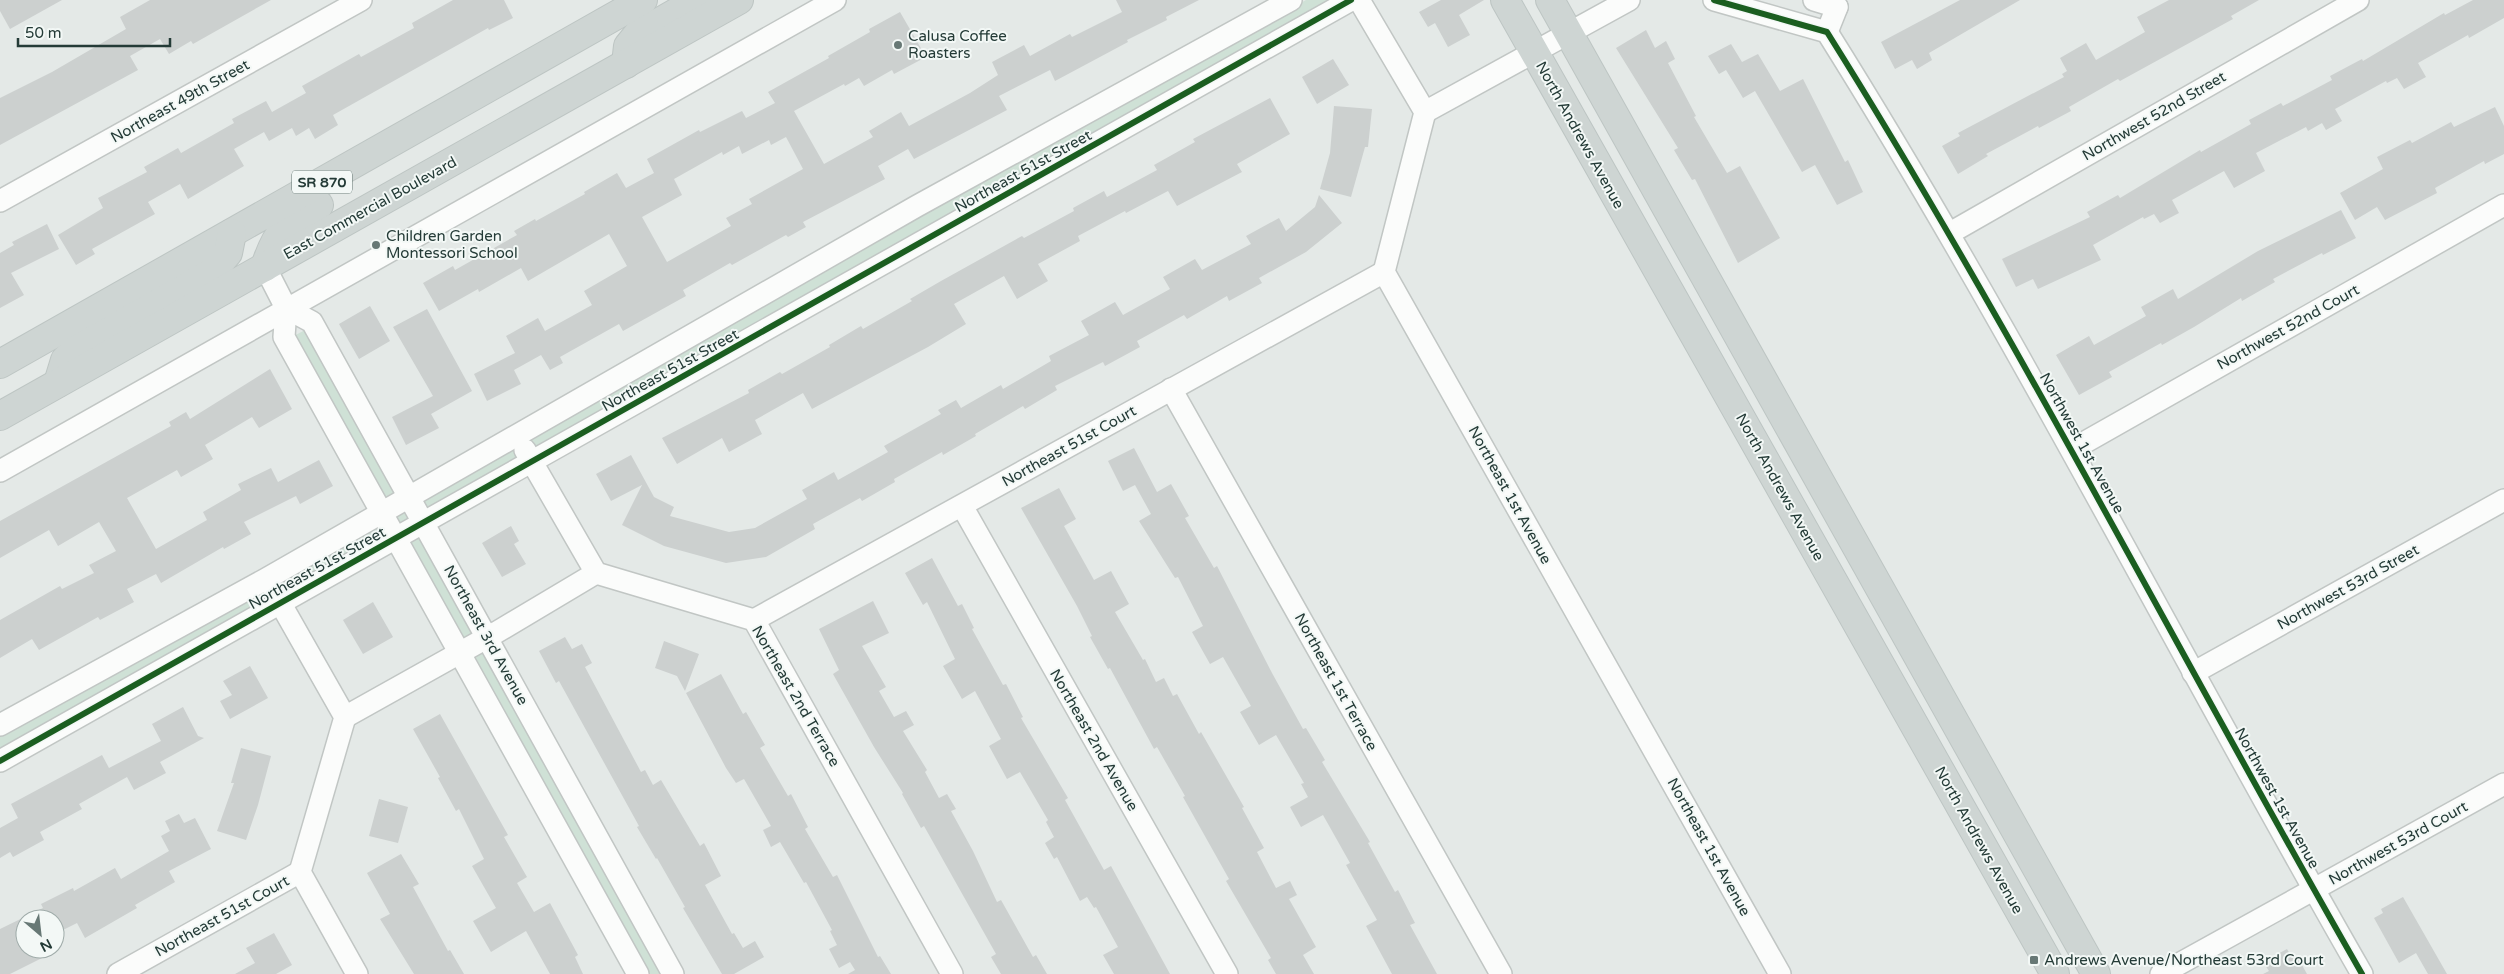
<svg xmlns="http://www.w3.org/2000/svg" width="2504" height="974" viewBox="0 0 2504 974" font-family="'Varela Round',sans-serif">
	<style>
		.green { fill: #cfe1d6 }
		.building { fill: #ccd0cf; fill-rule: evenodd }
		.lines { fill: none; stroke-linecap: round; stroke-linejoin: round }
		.minor-casing { stroke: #c1c6c4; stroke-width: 24 }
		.major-casing { stroke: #bdc5c3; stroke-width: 30 }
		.minor { stroke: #fbfcfb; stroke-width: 21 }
		.major { stroke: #ced5d3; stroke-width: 28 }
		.cycleway-casing { stroke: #f3f8f6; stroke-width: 9 }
		.cycleway { stroke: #1b5e20; stroke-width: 6 }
		.poi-dot { fill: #677875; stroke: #f3f8f6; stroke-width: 2 }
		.labels { text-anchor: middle; stroke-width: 4; stroke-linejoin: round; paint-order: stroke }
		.shield { fill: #f3f8f6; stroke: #627470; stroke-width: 1 }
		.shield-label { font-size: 14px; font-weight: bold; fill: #243b37 }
		.poi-label { font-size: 15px; fill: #243b37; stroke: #f3f8f6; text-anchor: start }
		.street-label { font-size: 15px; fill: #243b37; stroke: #f3f8f6 }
	</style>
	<rect width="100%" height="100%" fill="#e4e9e7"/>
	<!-- green -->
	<polygon class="green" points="1306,0 1337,0 415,523 665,974 644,974 398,532 0,754 0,733 388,514 290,338 307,329 406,504"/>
	<!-- building -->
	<g class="building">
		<polygon points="0,0 62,0 10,29 0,11"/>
		<polygon points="150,0 271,0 193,44 191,41 169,54 160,39 130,56 138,70 0,145 0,98 52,72 126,29 120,17"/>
		<polygon points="453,0 504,0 513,18 489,30 488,28 333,115 338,125 315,139 309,128 296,136 292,128 269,141 264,132 234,149 244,166 188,199 180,184 148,202 155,214 92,249 95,254 76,265 58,235 103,208 98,198 147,172 144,167 178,148 181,153 234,123 232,119 266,101 272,112 306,93 302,86 359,54 361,57 414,28 412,23"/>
		<path d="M1116 0H1199L1166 17 1167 20 1127 40 1128 42 1055 81 1050 70 999 96 1007 110 914 159 908 149 878 166 885 179 803 222 806 227 788 237 786 235 732 265 730 263 683 290 686 296 623 331 619 324 560 357 563 363 550 370 541 355 514 370 521 384 487 401 474 374 515 353 506 336 538 318 545 331 592 305 584 291 627 266 609 234 528 281 521 268 479 292 478 289 439 311 423 283 453 266 455 270 517 235 514 231 535 219 536 221 585 194 584 192 617 173 626 188 654 173 647 159 699 130 700 132 742 111 746 118 775 103 768 92 829 58 828 56 870 32 869 29 900 12 926 57 894 74 892 70 864 86 859 78 845 86 844 84 794 111 824 164 873 137 869 131 901 112 909 126 970 93 998 75 992 62 1024 45 1030 56 1070 34 1072 37 1122 12ZM786 137 803 169 749 199 752 204 726 218 731 226 667 262 642 217 682 195 674 179 722 152 723 155 739 146 742 154 769 140 771 145Z"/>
		<polygon points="1441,0 1484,0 1459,15 1470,35 1448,47 1435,23 1428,27 1419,12"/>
		<polygon points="1960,0 2020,0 1929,53 1932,60 1917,69 1912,60 1895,69 1881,42"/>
		<polygon points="2169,0 2259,0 2231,16 2233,19 2120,81 2118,79 2069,107 2071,111 2039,128 2038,126 1986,154 1988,156 1958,174 1942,146 1960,136 1958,133 2064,77 2062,74 2067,71 2060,58 2086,43 2096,60 2145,32 2137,17"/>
		<polygon points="2473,0 2504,0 2504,18 2469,38 2468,35 2418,63 2426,77 2404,89 2397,78 2387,83 2386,81 2335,109 2342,121 2326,130 2322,123 2308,131 2306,127 2256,153 2265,171 2234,188 2224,171 2172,200 2179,213 2160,223 2154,214 2144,219 2143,217 2093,245 2101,260 2038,289 2033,279 2016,287 2002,259 2090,217 2087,212 2118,195 2120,198 2200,150 2201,152 2251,124 2249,120 2281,103 2283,106 2332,80 2330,76 2362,59 2363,61 2444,13 2445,15"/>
		<polygon points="1646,30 1655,48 1666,41 1675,59 1668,63 1696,116 1694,117 1727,173 1740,166 1780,238 1738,263 1695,179 1692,180 1674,150 1678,148 1616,48"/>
		<polygon points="1731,44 1742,62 1758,54 1780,91 1803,79 1845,162 1848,160 1863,192 1837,205 1815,165 1802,172 1755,91 1743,98 1726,70 1719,74 1708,56"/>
		<polygon points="1333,59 1349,85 1317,104 1302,77"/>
		<polygon points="1270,98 1290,134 1237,164 1242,172 1177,206 1168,191 1126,213 1125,211 1078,236 1080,241 1038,264 1048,281 1017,299 1004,276 954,304 966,324 928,347 812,409 803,393 755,420 762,434 729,452 722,438 677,464 662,438 749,393 748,390 780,372 782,374 830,347 829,345 861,326 863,329 912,301 910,299 941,281 1022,236 1024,238 1074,211 1073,208 1104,191 1107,197 1157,170 1154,165 1195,142 1193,139"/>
		<polygon points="1334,106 1372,109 1368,147 1365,147 1351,197 1320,189 1330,153"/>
		<polygon points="2495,107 2504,126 2504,154 2485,164 2484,161 2435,188 2437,193 2385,220 2377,207 2355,220 2340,193 2383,169 2377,157 2410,140 2412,143 2451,122 2454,127"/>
		<polygon points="1319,195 1342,223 1306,252 1259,278 1262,283 1229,301 1227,296 1187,319 1184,315 1137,341 1140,347 1105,366 1103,362 1055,386 1057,390 1025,409 1023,406 975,434 976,436 943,455 942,452 894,479 895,482 862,501 860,498 813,524 815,529 766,557 726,563 664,546 622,525 642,485 611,501 596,474 631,455 654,497 674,507 670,516 729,532 755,528 807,499 802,490 834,472 838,480 888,452 884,446 941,414 938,410 956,400 961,408 1001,385 1003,389 1051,361 1049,356 1089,335 1081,321 1115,302 1123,315 1170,289 1163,277 1195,259 1202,270 1251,244 1246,236 1279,218 1286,231 1315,207"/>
		<polygon points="2341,210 2356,238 2323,255 2322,253 2273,279 2275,282 2242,301 2241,298 2194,327 2162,345 2161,343 2109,372 2112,377 2079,395 2056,355 2089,336 2094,345 2146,316 2141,307 2173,289 2178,299 2258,251"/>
		<polygon points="47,224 59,249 11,273 24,295 0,308 0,253 14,245 12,242"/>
		<polygon points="370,306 390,341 359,359 339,324"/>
		<polygon points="427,309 472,391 431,414 439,428 406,445 392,417 433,396 393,327"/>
		<polygon points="270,369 292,409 259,428 252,417 205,445 213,459 181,477 177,470 127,498 156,549 207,520 203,512 241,490 238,484 271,468 278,482 319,460 333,486 300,504 296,496 244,522 251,534 224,549 223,547 161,583 156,574 127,589 134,602 100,620 98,617 39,650 32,639 0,658 0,620 60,586 62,589 94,573 89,565 116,551 99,522 58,546 49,530 0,558 0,521 171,426 169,422 186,412 190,419"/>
		<polygon points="1134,448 1157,492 1171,484 1189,516 1185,518 1214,568 1217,566 1272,673 1303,729 1306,728 1325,760 1322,762 1370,842 1368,843 1395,892 1398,890 1415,923 1410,925 1437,974 1392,974 1366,926 1377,920 1346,865 1350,863 1323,815 1301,827 1290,807 1308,797 1301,784 1304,783 1276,735 1259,745 1240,712 1251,706 1223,657 1210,664 1192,632 1203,626 1178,577 1175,578 1139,521 1151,514 1135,485 1123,491 1108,461"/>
		<polygon points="1059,488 1076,519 1064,526 1094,580 1111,571 1129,604 1115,612 1143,660 1145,659 1156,682 1164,678 1173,696 1177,694 1199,734 1201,732 1244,807 1242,808 1264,848 1257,852 1276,888 1290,881 1297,895 1289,899 1316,947 1303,955 1314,974 1276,974 1268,960 1271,958 1226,881 1229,879 1183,797 1185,796 1157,747 1154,749 1110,668 1108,669 1090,637 1092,636 1077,606 1021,508"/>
		<polygon points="511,526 519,541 514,544 526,564 502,577 482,543"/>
		<polygon points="932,558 958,606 962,604 974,628 972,629 1003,685 1006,684 1023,717 1021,718 1068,798 1065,800 1104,870 1111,866 1170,974 1114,974 1103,955 1118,947 1096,907 1094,908 1087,897 1080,901 1057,857 1054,859 1045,843 1054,837 1046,822 1048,820 1020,772 1007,779 989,746 1001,739 975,691 962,699 943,666 955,659 927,602 923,605 905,573"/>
		<polygon points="873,601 889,633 862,646 886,687 879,691 894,717 906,711 914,725 903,731 927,770 925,772 939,798 947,794 956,809 951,811 973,851 997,902 1001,900 1033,957 1036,955 1047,974 1001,974 991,957 996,954 924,826 921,828 902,794 903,793 874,747 833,674 839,670 819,629"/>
		<polygon points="373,602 393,637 363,654 343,620"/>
		<polygon points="565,637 572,649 582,644 592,663 585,667 641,772 645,770 653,785 661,780 700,846 704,843 721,876 705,885 732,934 734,933 743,948 755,941 764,957 734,974 722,974 683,908 685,907 657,858 656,859 637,827 639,826 559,681 556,683 539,651"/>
		<polygon points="664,641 699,654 685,691 677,676 655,668"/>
		<polygon points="250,666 268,698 230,719 220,701 232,695 223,681"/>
		<polygon points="721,674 743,714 746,712 765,745 760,748 788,796 791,794 808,827 805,829 833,877 837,875 878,957 880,956 891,974 848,974 855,970 850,962 839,968 829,949 837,945 830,931 832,930 806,882 804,883 780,842 771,847 763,830 771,826 744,779 736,783 726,768 686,693"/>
		<polygon points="183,707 198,736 204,738 160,762 166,773 134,790 127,777 79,804 82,809 40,832 44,840 13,857 10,852 0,858 0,828 18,818 11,804 102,755 109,768 161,741 152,724"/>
		<polygon points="440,714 508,835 504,837 527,877 517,883 534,912 550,903 578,955 575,957 583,974 550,974 526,931 491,952 473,921 496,908 472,866 484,859 459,809 456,811 438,778 440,777 413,729"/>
		<polygon points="241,748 271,756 258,805 246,840 217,831 234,783 231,783"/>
		<polygon points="379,799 408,807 398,843 369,836"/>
		<polygon points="179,814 184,823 195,818 211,849 169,871 175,882 135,905 137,908 85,938 77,923 55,934 55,919 25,919 25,949 52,949 54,952 10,974 0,974 0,929 43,908 41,904 73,888 74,891 115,868 121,879 169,851 161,836 170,831 165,821"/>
		<polygon points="401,854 419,884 413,887 448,951 450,950 464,974 414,974 380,919 390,914 367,873"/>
		<polygon points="2403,897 2447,974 2428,974 2416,953 2399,963 2374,918 2383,913 2381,909"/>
		<polygon points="274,933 292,965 276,974 235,974 255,963 246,948"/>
		<polygon points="2287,949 2292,958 2297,956 2307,974 2263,974 2269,971 2263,962"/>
	</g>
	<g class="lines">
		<defs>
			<g id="minor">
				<polyline points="1359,0 1425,112 1384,272 1780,974"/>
				<path d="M1714 0 1827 32C2019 338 2182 661 2362 974"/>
				<polyline points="1814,0 1837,7"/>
				<polyline points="1827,32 1837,7"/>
				<polyline points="1425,112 1629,0"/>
				<polyline points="0,201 361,0"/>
				<polyline points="1950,233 2358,0"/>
				<polyline points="265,267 286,308 284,337 638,974"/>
				<polyline points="286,308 312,322 673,974"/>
				<polyline points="1171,389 1501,974"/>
				<polyline points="2073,449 2504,205"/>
				<polyline points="525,450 596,573 754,620 952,974"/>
				<polyline points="0,471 835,0"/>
				<polyline points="962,506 1227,974"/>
				<polyline points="274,592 345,717 300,872 357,974"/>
				<polyline points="754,620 1384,272"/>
				<polyline points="2193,673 2504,500"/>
				<polyline points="345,717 497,632 596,573"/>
				<polyline points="0,725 266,579 917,206 1291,0"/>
				<polyline points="0,761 1351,0"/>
				<polyline points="118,974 300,872"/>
				<polyline points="2161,974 2504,784"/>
			</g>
			<g id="major">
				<polyline points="1505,0 2055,974"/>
				<polyline points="1550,0 2096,974"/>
				<polyline points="626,64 628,46 637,35 698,0"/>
				<path d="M265 267C277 230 285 224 319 205"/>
				<polyline points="0,364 643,0"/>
				<polyline points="58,383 65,360 73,352 210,274 228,253 232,233"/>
				<polyline points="0,416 739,0"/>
			</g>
		</defs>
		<!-- minor casing -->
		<use href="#minor" class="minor-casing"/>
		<!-- major casing -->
		<use href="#major" class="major-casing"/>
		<!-- minor -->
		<use href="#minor" class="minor"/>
		<!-- major -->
		<use href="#major" class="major"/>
		<defs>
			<g id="cycleway">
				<path d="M1714 0 1827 32C2019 338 2182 661 2362 974"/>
				<polyline points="0,761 1351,0"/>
			</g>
		</defs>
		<!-- cycleway casing -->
		<use href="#cycleway" class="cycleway-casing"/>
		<!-- cycleway -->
		<use href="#cycleway" class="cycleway"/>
	</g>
	<!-- markers -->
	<g class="poi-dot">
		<circle cx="898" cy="45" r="5"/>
		<circle cx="376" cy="245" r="5"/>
		<rect x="2029" y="955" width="10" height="10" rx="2.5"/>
	</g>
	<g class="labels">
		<!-- shield labels -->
		<rect class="shield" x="292" y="170.5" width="60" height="23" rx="4"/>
		<g class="shield-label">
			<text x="322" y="187">SR 870</text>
		</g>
		<!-- poi labels -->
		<g class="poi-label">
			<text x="908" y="41">Calusa Coffee<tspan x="908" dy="17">Roasters</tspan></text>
			<text x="386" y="241">Children Garden<tspan x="386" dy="17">Montessori School</tspan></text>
			<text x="2044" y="965">Andrews Avenue/Northeast 53rd Court</text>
		</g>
		<!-- street labels -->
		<g class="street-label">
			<text transform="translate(180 101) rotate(-29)" y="5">Northeast 49th Street</text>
			<text transform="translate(2154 116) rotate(-30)" y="5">Northwest 52nd Street</text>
			<text transform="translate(1580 135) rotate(61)" y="5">North Andrews Avenue</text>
			<text transform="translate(1023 171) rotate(-29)" y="5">Northeast 51st Street</text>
			<text transform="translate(370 208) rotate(-29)" y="5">East Commercial Boulevard</text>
			<text transform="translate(2288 327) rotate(-29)" y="5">Northwest 52nd Court</text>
			<text transform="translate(670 370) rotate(-29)" y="5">Northeast 51st Street</text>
			<text transform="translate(2082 443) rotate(61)" y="5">Northwest 1st Avenue</text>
			<text transform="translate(1069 446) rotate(-29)" y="5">Northeast 51st Court</text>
			<text transform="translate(1780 487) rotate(61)" y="5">North Andrews Avenue</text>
			<text transform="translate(1510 495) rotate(61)" y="5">Northeast 1st Avenue</text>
			<text transform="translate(317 568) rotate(-29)" y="5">Northeast 51st Street</text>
			<text transform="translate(2348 587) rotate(-29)" y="5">Northwest 53rd Street</text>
			<text transform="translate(486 635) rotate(61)" y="5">Northeast 3rd Avenue</text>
			<text transform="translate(1336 682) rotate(61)" y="5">Northeast 1st Terrace</text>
			<text transform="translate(796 696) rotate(60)" y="5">Northeast 2nd Terrace</text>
			<text transform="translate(1094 740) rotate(60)" y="5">Northeast 2nd Avenue</text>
			<text transform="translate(2277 798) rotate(61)" y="5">Northwest 1st Avenue</text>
			<text transform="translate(1979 840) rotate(61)" y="5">North Andrews Avenue</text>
			<text transform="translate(2398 843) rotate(-29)" y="5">Northwest 53rd Court</text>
			<text transform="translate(1709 847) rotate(61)" y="5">Northeast 1st Avenue</text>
			<text transform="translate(222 916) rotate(-29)" y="5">Northeast 51st Court</text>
		</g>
	</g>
	<!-- north arrow -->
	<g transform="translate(40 934) rotate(152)"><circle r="24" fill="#f3f8f6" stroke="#a0acaa"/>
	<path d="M0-4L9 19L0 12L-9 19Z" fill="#677875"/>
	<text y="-8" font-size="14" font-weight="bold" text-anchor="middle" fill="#243b37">N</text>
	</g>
	<!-- scale -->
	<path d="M18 38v8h152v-8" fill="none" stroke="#243b37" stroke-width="2.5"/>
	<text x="25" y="38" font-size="15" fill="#243b37" stroke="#f3f8f6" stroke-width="4" paint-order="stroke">50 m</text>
</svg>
